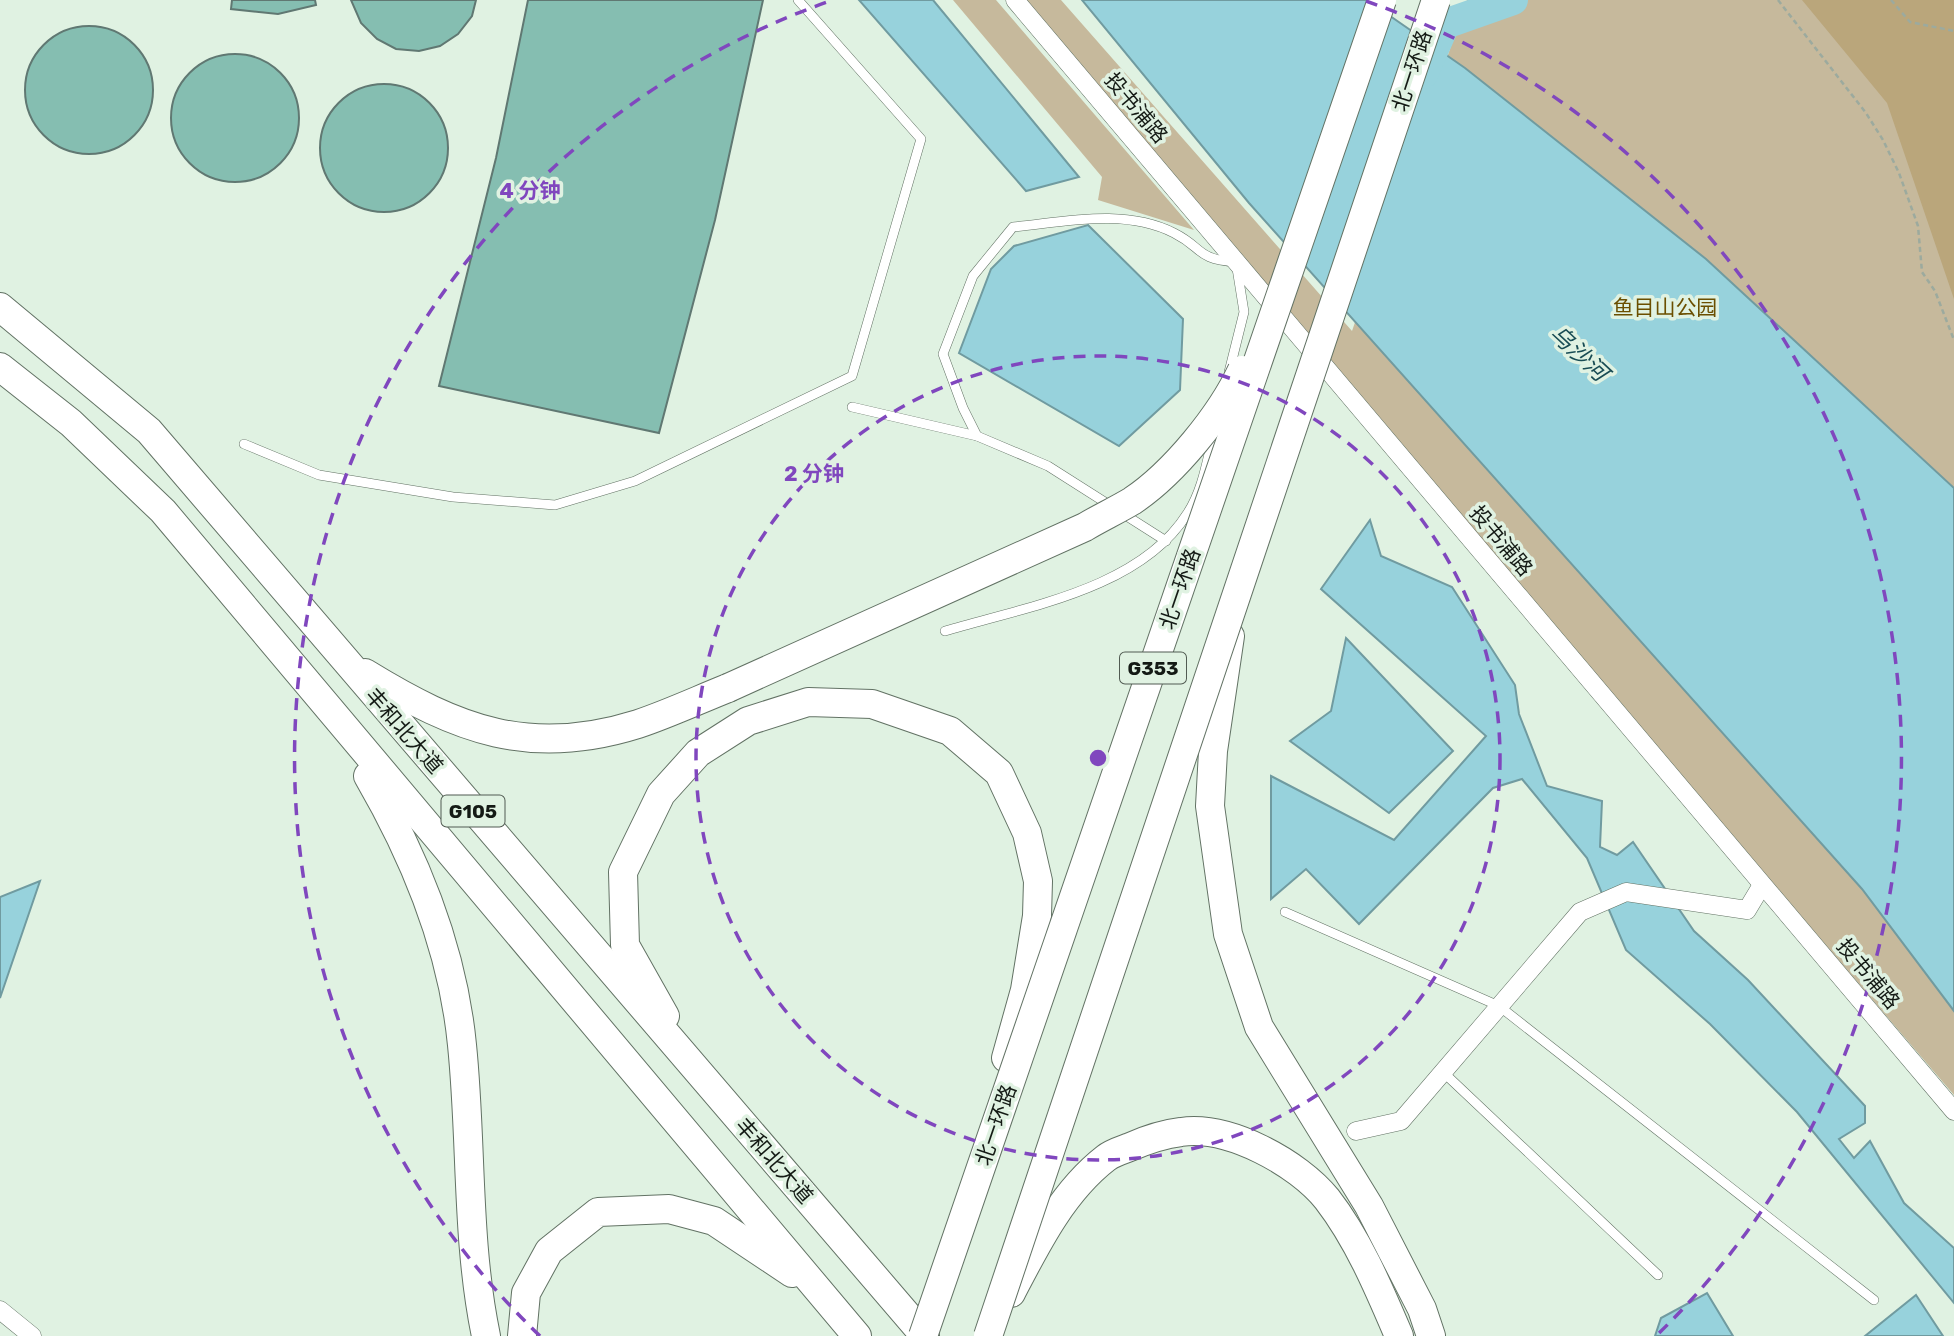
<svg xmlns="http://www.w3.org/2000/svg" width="1954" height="1336" viewBox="0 0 1954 1336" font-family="Rubik,'Noto Sans SC',sans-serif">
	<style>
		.green { fill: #c6b99c }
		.forest { fill: #baa67b }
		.water { fill: #97d2dc; stroke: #709ba0; stroke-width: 2 }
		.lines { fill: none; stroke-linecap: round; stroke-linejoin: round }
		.river { stroke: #97d2dc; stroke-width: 30 }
		.building { fill: #85beb1; stroke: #607872; stroke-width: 2 }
		.service-casing { stroke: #627264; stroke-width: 10 }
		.minor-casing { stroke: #627264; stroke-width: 19 }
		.trunk-casing { stroke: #627264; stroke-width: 30 }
		.path { stroke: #9caa9e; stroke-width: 2.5; stroke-dasharray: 5 3.5; stroke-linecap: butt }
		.service { stroke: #fff; stroke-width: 9 }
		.minor { stroke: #fff; stroke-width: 18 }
		.trunk { stroke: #fff; stroke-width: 28 }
		.trunk-bridge-casing { stroke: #627264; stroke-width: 30; stroke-linecap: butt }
		.trunk-bridge { stroke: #fff; stroke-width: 28 }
		.ring { fill: none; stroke: #8047be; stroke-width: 3.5; stroke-dasharray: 12 9 }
		.labels { text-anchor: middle; stroke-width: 7; stroke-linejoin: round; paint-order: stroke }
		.shield { fill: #e0f2e2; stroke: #515b52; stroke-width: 2 }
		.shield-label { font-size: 19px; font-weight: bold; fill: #141a15 }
		.street-label { font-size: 21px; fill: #141a15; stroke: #e0f2e2 }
		.park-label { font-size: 21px; fill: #6b4f00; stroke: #e0f2e2 }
		.water-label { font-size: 23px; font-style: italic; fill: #184c54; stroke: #e0f2e2 }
		.centre { fill: #8047be; stroke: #e0f2e2; stroke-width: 3.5 }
		.ring-label { font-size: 21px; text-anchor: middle; font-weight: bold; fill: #8047be; stroke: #e0f2e2; stroke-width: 7; stroke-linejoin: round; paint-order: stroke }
	</style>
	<rect width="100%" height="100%" fill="#e0f2e2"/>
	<!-- green -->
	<g class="green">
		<polygon points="953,0 996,0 1194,230 1098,200 1102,177"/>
		<polygon points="1016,0 1061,0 1352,331 1467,0 1954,0 1954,1095"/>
	</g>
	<!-- forest -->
	<polygon class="forest" points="1802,0 1954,0 1954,299 1887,103"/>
	<!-- water -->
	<g class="water">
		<polygon points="859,0 933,0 1079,177 1026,191"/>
		<polygon points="1082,0 1367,0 1465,68 1706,259 1954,488 1954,1011 1862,889 1249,203"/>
		<polygon points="1088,225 1183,319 1180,390 1119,446 959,353 991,269 1014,246"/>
		<polygon points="1370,520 1381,556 1452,587 1515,685 1519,714 1547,786 1602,801 1600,847 1617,855 1633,842 1694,931 1748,980 1865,1106 1865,1123 1839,1139 1854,1158 1870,1141 1904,1203 1954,1248 1954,1303 1797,1112 1710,1024 1626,950 1587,858 1522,779 1493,788 1359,924 1306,869 1271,899 1271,776 1394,840 1486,736 1321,589"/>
		<polygon points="1346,638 1453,751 1389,813 1290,741 1331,711"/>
		<polygon points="40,881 0,998 0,897"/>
		<polygon points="1707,1293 1733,1336 1655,1336 1661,1318"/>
		<polygon points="1916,1295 1943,1336 1865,1336"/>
	</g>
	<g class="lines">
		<!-- river -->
		<polyline class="river" points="1423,74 1445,24 1513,0"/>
	</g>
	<!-- building -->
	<g class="building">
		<polygon points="232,0 315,0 316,5 278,14 231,9"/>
		<polygon points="351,0 476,0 472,16 458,34 440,46 419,51 396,49 377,39 361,23"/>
		<polygon points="528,0 763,0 715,220 659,433 439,386 496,158"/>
		<circle cx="89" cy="90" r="64"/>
		<circle cx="235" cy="118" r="64"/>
		<circle cx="384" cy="148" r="64"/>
	</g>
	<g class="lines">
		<defs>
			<g id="service">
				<polyline points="852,407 977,436 1048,466 1166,541"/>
				<path d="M977 436 963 408 943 354 973 276 1013 227C1065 222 1124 208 1174 233 1204 248 1195 259 1236 262L1244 312 1229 372"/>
				<polyline points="244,444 319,475 453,497 555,505 635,481 852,376 921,139 798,0"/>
				<path d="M945 631C1025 607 1140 589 1187 514 1203 490 1207 460 1214 433"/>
				<polyline points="1285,912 1499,1006 1874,1300"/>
				<polyline points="1443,1072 1658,1275"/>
			</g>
			<g id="minor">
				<polyline points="1015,0 1954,1111"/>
				<polyline points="1356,1131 1401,1121 1580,912 1626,892 1747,910 1762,885"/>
				<polyline points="0,1310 32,1336"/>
			</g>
			<g id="trunk">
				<polyline points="0,307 149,431 925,1336"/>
				<polyline points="0,367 71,423 163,511 857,1336"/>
				<polyline points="1230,636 1213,751 1210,806 1228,934 1259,1027 1369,1206 1422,1309 1431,1336"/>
				<path d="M365 673C458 730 530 758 638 724 668 714 698 700 728 688"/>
				<path d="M368 776C415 857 453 951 462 1045 472 1142 466 1240 486 1336"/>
				<polyline points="665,1016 625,945 623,872 661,794 698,753 748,721 808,702 872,704 950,731 999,773 1027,833 1038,881 1037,916 1025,990 1006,1058"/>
				<path d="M1011 1293C1036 1245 1062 1192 1106 1158 1112 1153 1122 1150 1130 1147 1146 1140 1164 1134 1181 1132 1229 1125 1298 1163 1327 1199 1358 1239 1379 1289 1399 1336"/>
				<polyline points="522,1336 526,1293 549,1251 598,1212 669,1209 714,1221 792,1273"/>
			</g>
		</defs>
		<!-- service casing -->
		<use href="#service" class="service-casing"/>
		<!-- minor casing -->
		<use href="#minor" class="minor-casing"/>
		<!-- trunk casing -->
		<use href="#trunk" class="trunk-casing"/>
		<!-- path -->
		<g class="path">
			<polyline points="1778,0 1866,113 1883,140 1899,173 1918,226 1922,272 1935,291 1954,340"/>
			<polyline points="1891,0 1910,22 1954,31"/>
		</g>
		<!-- service -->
		<use href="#service" class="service"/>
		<!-- minor -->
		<use href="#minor" class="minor"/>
		<!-- trunk -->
		<use href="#trunk" class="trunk"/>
		<defs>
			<g id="trunk-bridge">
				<path d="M728 688 1085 527C1100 518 1117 510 1132 501 1174 473 1221 415 1242 370"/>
				<polyline points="923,1336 1382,0"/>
				<polyline points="988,1336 1436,0"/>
			</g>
		</defs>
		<!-- trunk-bridge casing -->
		<use href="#trunk-bridge" class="trunk-bridge-casing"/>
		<!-- trunk-bridge -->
		<use href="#trunk-bridge" class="trunk-bridge"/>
	</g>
	<!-- distance rings -->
	<g class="ring">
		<circle cx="1098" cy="758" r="402"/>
		<path d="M540 1336A803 803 0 0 1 830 1M1366 1A803 803 0 0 1 1656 1336"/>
	</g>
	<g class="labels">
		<!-- shield labels -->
		<g class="shield">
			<rect x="1120" y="652.5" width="66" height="31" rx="5"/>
			<rect x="441.5" y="795.5" width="63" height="31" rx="5"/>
		</g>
		<g class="shield-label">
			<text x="1153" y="675">G353</text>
			<text x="473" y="818">G105</text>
		</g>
		<!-- street labels -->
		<g class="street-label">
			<text transform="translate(1412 71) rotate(-72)" y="7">北一环路</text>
			<text transform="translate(1136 108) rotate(50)" y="7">投书浦路</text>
			<text transform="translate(1501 541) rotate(50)" y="7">投书浦路</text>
			<text transform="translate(1180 589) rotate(-71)" y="7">北一环路</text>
			<text transform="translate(404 731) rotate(49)" y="7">丰和北大道</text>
			<text transform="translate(1868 974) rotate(50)" y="7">投书浦路</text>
			<text transform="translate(996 1125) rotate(-71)" y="7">北一环路</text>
			<text transform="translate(774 1161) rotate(49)" y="7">丰和北大道</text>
		</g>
		<!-- park labels -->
		<g class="park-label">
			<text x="1665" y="315">鱼目山公园</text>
		</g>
		<!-- water labels -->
		<g class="water-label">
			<text transform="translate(1579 353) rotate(43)" y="8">乌沙河</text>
		</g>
	</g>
	<circle cx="1098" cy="758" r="10" class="centre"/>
	<g class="ring-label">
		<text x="530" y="198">4 分钟</text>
		<text x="814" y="481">2 分钟</text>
	</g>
</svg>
